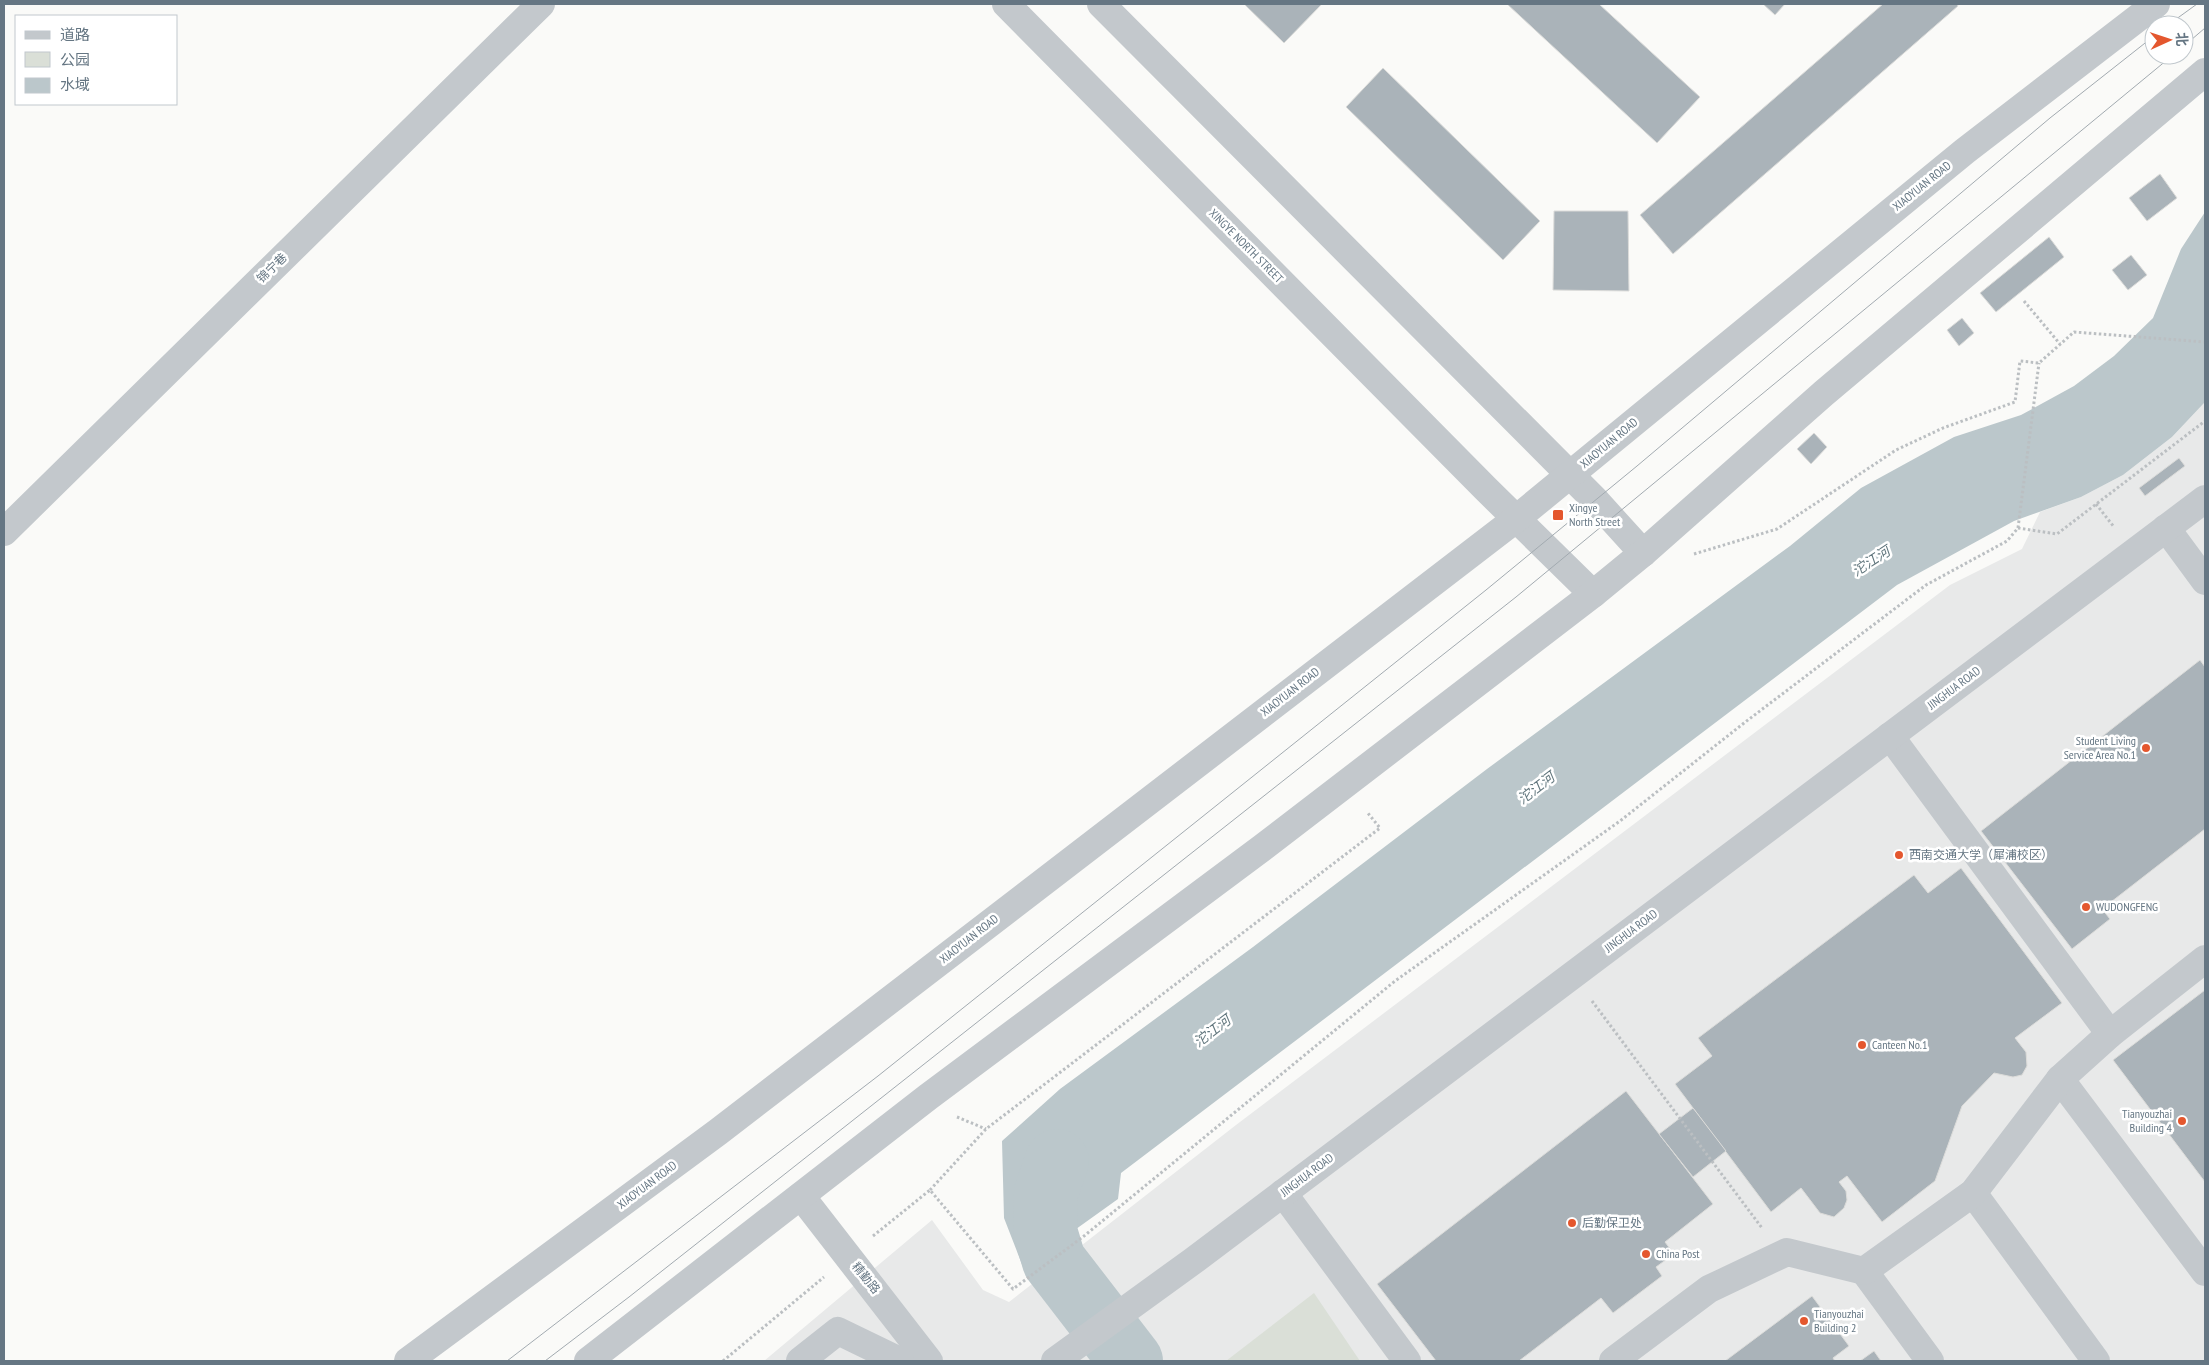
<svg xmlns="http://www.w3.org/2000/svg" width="2209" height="1365" viewBox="0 0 2209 1365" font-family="'PT Sans Narrow','Noto Sans SC',sans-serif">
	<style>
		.built { fill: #e8e9e9 }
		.green { fill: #dadfd7 }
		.water { fill: #bbc7cb }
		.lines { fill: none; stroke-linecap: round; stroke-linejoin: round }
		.river { stroke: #bbc7cb; stroke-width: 64 }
		.building { fill: #aab3b9; stroke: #dcdcda }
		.path { stroke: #bbbfc2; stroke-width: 3; stroke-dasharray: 2.5 2.5; stroke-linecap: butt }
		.minor { stroke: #c3c8cc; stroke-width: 28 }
		.tram { stroke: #a2aab0; stroke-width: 1 }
		.poi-dot { fill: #e4572e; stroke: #fff; stroke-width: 2 }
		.labels { text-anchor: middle; stroke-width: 5; stroke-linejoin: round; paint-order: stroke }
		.street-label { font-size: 12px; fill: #657683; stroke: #fff }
		.poi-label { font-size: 12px; fill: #657683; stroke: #fff; text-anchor: start }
		.water-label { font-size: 14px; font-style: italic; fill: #60757c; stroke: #fff }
	</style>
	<rect width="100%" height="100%" fill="#fafaf8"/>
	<!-- built -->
	<polygon class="built" points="2205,402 2205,1361 764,1361 932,1220 983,1290 1009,1302 1236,1125 1950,585 2022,549 2040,512 2081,497 2123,475 2172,437"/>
	<!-- green -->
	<polygon class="green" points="1314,1293 1360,1361 1226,1361"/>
	<!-- water -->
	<polygon class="water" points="2205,212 2205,402 2172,437 2123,475 2081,497 2014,521 1897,585 1121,1173 1118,1199 1023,1267 1004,1218 1002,1141 1060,1089 1253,947 1487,769 1790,546 1861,488 1954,437 2021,415 2074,386 2114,356 2153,318 2181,249"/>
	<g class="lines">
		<!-- river -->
		<polyline class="river" points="1057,1161 1046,1192 1045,1231 1054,1261 1131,1361"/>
	</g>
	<!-- building -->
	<g class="building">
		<polygon points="1244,4 1322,4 1284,43"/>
		<polygon points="1507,4 1599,4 1700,97 1657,143"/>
		<polygon points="1763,4 1785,4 1775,15"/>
		<polygon points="1883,4 1957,4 1958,6 1673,254 1640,215"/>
		<polygon points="1383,68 1540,221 1503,260 1346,107"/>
		<polygon points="2160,174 2177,198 2147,221 2129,198"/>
		<polygon points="1554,211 1628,211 1629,291 1553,290"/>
		<polygon points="2049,237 2064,257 1996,312 1980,293"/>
		<polygon points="2131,255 2147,275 2128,290 2112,270"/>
		<polygon points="1962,318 1974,333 1959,346 1947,330"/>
		<polygon points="1814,433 1827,447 1811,464 1797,449"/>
		<polygon points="2179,458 2185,466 2145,496 2139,488"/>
		<polygon points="2200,660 2205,667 2205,829 2102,909 2110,919 2072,949 1981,831"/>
		<polygon points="1961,868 2062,1003 2015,1038 2026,1052 2027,1066 2022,1075 2013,1077 1994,1073 1962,1106 1935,1181 1882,1222 1847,1176 1839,1182 1846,1191 1847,1200 1844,1208 1834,1217 1820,1213 1801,1188 1771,1212 1675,1084 1712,1056 1698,1038 1914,875 1928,893"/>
		<polygon points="2205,990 2205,1182 2113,1060"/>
		<polygon points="1626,1091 1713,1204 1665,1242 1674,1254 1656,1267 1662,1276 1613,1313 1601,1298 1519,1361 1436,1361 1377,1284"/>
		<polygon points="1693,1108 1726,1151 1693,1177 1659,1134"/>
		<polygon points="1812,1296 1849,1346 1833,1358 1835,1361 1725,1361"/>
		<polygon points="1874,1351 1881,1361 1860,1361"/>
	</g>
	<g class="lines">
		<!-- path -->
		<g class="path">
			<polyline points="2024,301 2060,344"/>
			<polyline points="2096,504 2114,527"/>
			<polyline points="2018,528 2057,534 2205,421"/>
			<polyline points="1694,554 1777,529 1896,450 1943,428 2015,402 2020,361 2039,363 2074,332 2205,342"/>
			<polyline points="1592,1001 1762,1228"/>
			<polyline points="957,1117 986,1129"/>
			<polyline points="930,1190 986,1129 1380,828 1367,812"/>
			<polyline points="873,1236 930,1190 1013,1289 1084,1236 1395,981 1620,821 1744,723 1926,585 2007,541 2018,528 2039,363"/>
			<polyline points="723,1361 824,1277"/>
		</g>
		<!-- minor -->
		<g class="minor">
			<polyline points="1006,4 1486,489 1593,594"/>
			<polyline points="1101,4 1595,500 1643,553"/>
			<polyline points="2166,528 2205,581"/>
			<polyline points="4,532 541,4"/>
			<polyline points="1890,736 2110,1034"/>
			<polyline points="2060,1079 2205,1272"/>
			<polyline points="1283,1193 1407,1361"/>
			<polyline points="1973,1193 2096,1361"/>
			<polyline points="801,1196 929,1361"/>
			<polyline points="1864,1271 1930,1361"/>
			<polyline points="408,1361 718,1132 1516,519 1965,151 2156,4"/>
			<polyline points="588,1361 928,1097 1262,848 1593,594 1643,553 1824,393 2205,72"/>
			<polyline points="800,1361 838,1331 900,1361"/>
			<polyline points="1055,1361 1193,1261 2205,499"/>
			<polyline points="1613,1361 1709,1289 1787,1252 1864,1271 1973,1193 2060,1079 2110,1034 2205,959"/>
		</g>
		<!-- tram -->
		<g class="tram">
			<polyline points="2168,25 2197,4"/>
			<polyline points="2184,46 2205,28"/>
			<polyline points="507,1361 878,1076 1486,590 1637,466 2050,118 2154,36"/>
			<polyline points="545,1361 629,1297 1516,597 2173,55"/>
		</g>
	</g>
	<!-- markers -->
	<g class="poi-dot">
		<rect x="1552" y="509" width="12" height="12" rx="2.5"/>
		<circle cx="2146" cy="748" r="5"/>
		<circle cx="1899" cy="855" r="5"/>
		<circle cx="2086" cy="907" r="5"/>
		<circle cx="1862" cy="1045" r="5"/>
		<circle cx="2182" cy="1121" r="5"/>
		<circle cx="1572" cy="1223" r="5"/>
		<circle cx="1646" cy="1254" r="5"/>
		<circle cx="1804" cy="1321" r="5"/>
	</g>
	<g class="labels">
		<!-- street labels -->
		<g class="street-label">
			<text transform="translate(1922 186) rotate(-39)" y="4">XIAOYUAN ROAD</text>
			<text transform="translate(1246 246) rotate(45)" y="4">XINGYE NORTH STREET</text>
			<text transform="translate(272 268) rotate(-44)" y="4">锦宁巷</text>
			<text transform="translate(1609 443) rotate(-40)" y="4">XIAOYUAN ROAD</text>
			<text transform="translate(1954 688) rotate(-37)" y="4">JINGHUA ROAD</text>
			<text transform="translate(1290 692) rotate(-38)" y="4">XIAOYUAN ROAD</text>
			<text transform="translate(1631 931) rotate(-37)" y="4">JINGHUA ROAD</text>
			<text transform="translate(969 939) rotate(-38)" y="4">XIAOYUAN ROAD</text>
			<text transform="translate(1307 1175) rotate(-37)" y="4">JINGHUA ROAD</text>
			<text transform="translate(647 1185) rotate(-37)" y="4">XIAOYUAN ROAD</text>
			<text transform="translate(866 1278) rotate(51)" y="4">精勤路</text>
		</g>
		<!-- poi labels -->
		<g class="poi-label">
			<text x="1569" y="512">Xingye<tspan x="1569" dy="14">North Street</tspan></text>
			<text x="2136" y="745" text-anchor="end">Student Living<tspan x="2136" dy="14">Service Area No.1</tspan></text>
			<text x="1909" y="859">西南交通大学（犀浦校区）</text>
			<text x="2096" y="911">WUDONGFENG</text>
			<text x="1872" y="1049">Canteen No.1</text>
			<text x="2172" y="1118" text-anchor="end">Tianyouzhai<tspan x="2172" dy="14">Building 4</tspan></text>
			<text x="1582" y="1227">后勤保卫处</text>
			<text x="1656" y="1258">China Post</text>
			<text x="1814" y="1318">Tianyouzhai<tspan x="1814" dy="14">Building 2</tspan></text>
		</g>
		<!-- water labels -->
		<g class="water-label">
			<text transform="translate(1871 561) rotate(-33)" y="5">沱江河</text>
			<text transform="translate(1536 788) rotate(-37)" y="5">沱江河</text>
			<text transform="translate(1212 1031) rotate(-37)" y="5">沱江河</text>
		</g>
	</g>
	<!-- border -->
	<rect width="2209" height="1365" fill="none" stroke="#657683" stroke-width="10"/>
	<!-- legend -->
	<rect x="15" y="15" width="162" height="90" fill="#ffffff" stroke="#c1c8cd"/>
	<rect x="25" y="31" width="25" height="8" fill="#c3c8cc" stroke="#c1c8cd"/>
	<text x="60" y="40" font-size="15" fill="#657683">道路</text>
	<rect x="25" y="52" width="25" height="15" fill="#dadfd7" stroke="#c1c8cd"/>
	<text x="60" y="65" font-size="15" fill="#657683">公园</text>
	<rect x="25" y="78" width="25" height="15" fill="#bbc7cb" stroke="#c1c8cd"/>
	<text x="60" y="90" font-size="15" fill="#657683">水域</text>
	<!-- north arrow -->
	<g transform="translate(2169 40) rotate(87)"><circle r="24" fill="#ffffff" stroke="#c1c8cd"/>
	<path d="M0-4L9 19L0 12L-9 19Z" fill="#e4572e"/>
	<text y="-8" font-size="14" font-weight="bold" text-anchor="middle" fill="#657683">北</text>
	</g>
</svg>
